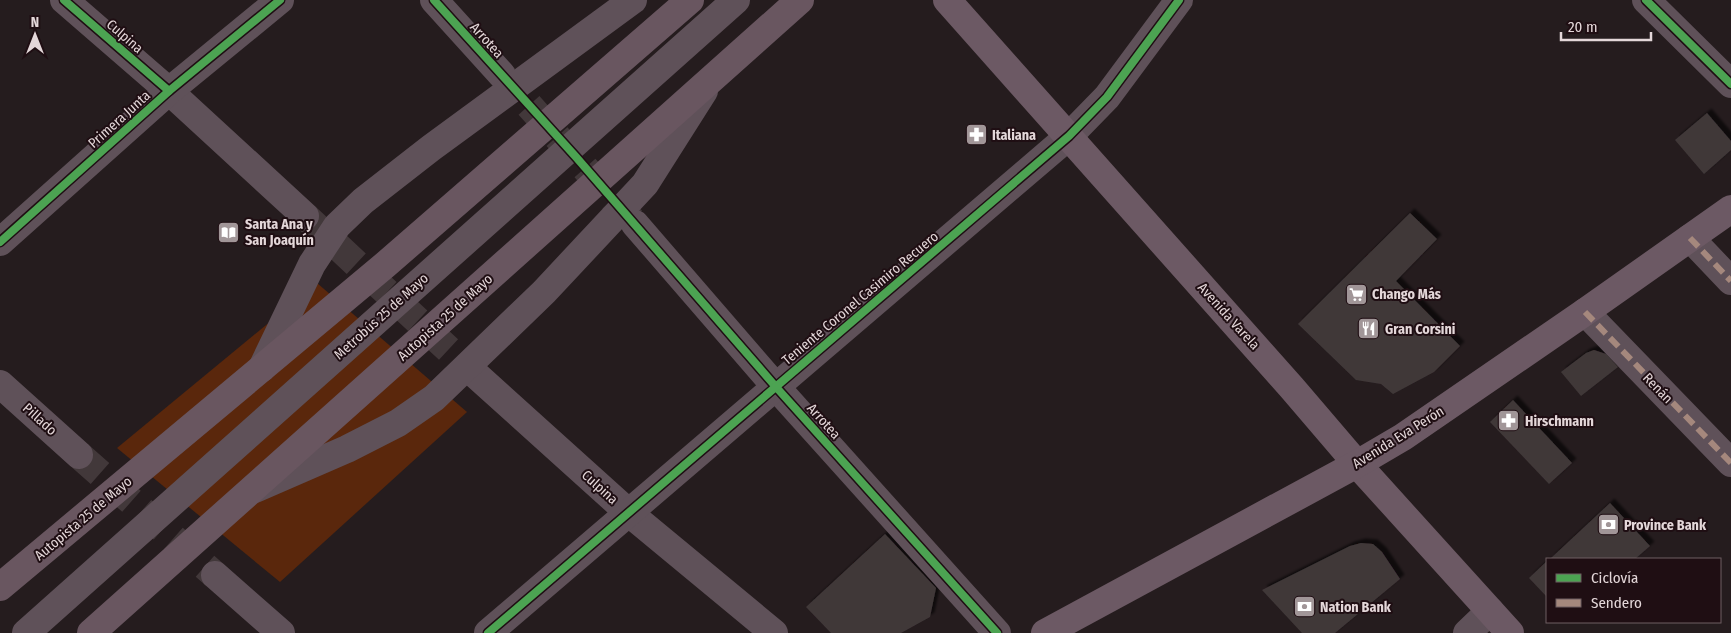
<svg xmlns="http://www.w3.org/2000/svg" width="1731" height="633" viewBox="0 0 1731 633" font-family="'Fira Sans Condensed',sans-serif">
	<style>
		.green { fill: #5a270c }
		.building { fill: #403839; filter: url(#shadow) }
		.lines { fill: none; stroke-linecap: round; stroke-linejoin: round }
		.minor-tunnel { stroke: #42383a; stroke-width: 28; stroke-dasharray: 28 14; stroke-linecap: butt }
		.minor { stroke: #5f5159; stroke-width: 28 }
		.major { stroke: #6c5964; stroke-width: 28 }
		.minor-bridge { stroke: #5f5159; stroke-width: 28 }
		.highway-bridge { stroke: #695660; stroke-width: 28 }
		.quiet { stroke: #a5887d; stroke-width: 6; stroke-dasharray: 12 6; stroke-linecap: butt }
		.cycleway-casing { stroke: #1f0e13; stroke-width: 11 }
		.cycleway { stroke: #4ca352; stroke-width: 8 }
		.labels { text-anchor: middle; stroke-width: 4; stroke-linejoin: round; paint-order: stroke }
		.street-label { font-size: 14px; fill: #e4d7d9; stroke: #1f0e13 }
		.poi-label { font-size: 14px; font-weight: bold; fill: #e4d7d9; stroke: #1f0e13; text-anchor: start }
	</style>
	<defs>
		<filter id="shadow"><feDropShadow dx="4.5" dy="-4.5" stdDeviation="1" flood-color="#0009"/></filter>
	</defs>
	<rect width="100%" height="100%" fill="#251c1e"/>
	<!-- green -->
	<polygon class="green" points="317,283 467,412 280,582 117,448"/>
	<!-- building -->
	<g class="building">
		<polygon points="1707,113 1731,141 1731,150 1704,174 1675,140"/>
		<polygon points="1410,213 1437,239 1396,281 1460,346 1434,372 1393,394 1381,384 1356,380 1298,324"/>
		<polygon points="1594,350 1606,354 1618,367 1581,396 1561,372 1586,353"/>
		<polygon points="1513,400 1572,463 1549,484 1490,422"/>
		<polygon points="1610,503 1650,546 1635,559 1550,559"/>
		<polygon points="885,534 936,588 930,617 901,633 831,633 806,607"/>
		<polygon points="1361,543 1373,544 1382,552 1400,579 1335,633 1302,633 1262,590 1350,546"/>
		<polygon points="1547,561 1547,597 1529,578"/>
	</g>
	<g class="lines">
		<!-- minor-tunnel -->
		<g class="minor-tunnel">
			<polyline points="501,74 635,224"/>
			<polyline points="305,216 476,375"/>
			<polyline points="79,455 215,575"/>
		</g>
		<!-- minor -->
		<g class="minor">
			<polyline points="64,0 169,91 305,216"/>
			<polyline points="434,0 501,74"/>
			<polyline points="1646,0 1731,84"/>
			<polyline points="635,224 776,387 997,633"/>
			<polyline points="1690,238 1731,281"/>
			<polyline points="0,242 169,91 280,0"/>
			<polyline points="1585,312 1731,463"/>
			<polyline points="476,375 629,513 774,633"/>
			<polyline points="0,384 79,455"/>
			<polyline points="215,575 281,633"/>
			<polyline points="488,633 1069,136 1107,97 1179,0"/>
			<polyline points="1467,633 1490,611"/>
		</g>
		<!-- major -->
		<g class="major">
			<polyline points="947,0 1292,388 1357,464 1510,633"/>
			<polyline points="1045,633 1357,464 1403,437 1585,312 1731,209"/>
		</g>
		<!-- minor-bridge -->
		<g class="minor-bridge">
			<polyline points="262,368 312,264 337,226 363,201 431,148 633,0"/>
			<polyline points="255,489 347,449 398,423 434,398 544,292 645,184 704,91"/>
			<polyline points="26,633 736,0"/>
		</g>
		<!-- highway-bridge -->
		<g class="highway-bridge">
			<polyline points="0,587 385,265 690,0"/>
			<polyline points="91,633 800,0"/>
		</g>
		<!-- quiet -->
		<g class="quiet">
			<polyline points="1690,238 1731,281"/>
			<polyline points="1585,312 1731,463"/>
		</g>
		<defs>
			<g id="cycleway">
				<polyline points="64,0 169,91"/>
				<polyline points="434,0 576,157 776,387 997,633"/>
				<polyline points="1646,0 1731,84"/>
				<polyline points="0,242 169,91 280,0"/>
				<polyline points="488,633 1069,136 1107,97 1179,0"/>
			</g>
		</defs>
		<!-- cycleway casing -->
		<use href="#cycleway" class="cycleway-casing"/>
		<!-- cycleway -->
		<use href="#cycleway" class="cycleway"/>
	</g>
	<!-- icons -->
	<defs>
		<symbol id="pharmacy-square" viewBox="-11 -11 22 22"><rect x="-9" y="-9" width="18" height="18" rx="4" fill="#a19698" stroke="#1f0e13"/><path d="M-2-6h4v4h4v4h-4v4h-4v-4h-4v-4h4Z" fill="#fff"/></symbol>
		<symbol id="library-square" viewBox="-11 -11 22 22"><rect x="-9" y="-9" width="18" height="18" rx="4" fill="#a19698" stroke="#1f0e13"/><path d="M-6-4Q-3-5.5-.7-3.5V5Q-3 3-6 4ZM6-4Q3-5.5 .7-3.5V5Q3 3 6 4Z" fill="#fff"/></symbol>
		<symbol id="supermarket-square" viewBox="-11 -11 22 22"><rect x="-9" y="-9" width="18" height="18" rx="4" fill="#a19698" stroke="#1f0e13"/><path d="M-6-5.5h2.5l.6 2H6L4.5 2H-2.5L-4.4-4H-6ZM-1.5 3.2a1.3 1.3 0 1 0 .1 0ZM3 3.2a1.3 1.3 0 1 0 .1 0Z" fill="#fff"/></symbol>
		<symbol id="restaurant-square" viewBox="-11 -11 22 22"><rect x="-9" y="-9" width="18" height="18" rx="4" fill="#a19698" stroke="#1f0e13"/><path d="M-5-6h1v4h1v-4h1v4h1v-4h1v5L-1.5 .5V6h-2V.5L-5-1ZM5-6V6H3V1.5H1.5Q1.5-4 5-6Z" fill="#fff"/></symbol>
		<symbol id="bank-square" viewBox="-11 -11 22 22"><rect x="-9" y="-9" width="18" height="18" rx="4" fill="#a19698" stroke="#1f0e13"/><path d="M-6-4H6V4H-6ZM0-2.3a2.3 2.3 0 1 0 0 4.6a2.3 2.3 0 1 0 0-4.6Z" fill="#fff"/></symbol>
	</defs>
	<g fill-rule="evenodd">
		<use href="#pharmacy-square" x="964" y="122" width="25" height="25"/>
		<use href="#library-square" x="216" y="220" width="25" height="25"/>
		<use href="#supermarket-square" x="1344" y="282" width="25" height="25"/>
		<use href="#restaurant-square" x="1356" y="316" width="25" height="25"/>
		<use href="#pharmacy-square" x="1496" y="408" width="25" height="25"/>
		<use href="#bank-square" x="1596" y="512" width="25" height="25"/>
		<use href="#bank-square" x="1292" y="594" width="25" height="25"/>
	</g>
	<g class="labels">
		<!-- street labels -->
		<g class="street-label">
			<text transform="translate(125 36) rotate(41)" y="5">Culpina</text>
			<text transform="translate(487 40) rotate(48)" y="5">Arrotea</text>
			<text transform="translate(119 119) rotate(-42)" y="5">Primera Junta</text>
			<text transform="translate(860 298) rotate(-40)" y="5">Teniente Coronel Casimiro Recuero</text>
			<text transform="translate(381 316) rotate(-42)" y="5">Metrobús 25 de Mayo</text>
			<text transform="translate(1229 316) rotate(48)" y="5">Avenida Varela</text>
			<text transform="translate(445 317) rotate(-42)" y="5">Autopista 25 de Mayo</text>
			<text transform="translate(1658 388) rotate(46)" y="5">Renán</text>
			<text transform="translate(40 419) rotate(42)" y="5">Pillado</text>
			<text transform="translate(824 421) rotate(48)" y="5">Arrotea</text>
			<text transform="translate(1398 437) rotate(-32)" y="5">Avenida Eva Perón</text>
			<text transform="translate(600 487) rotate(42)" y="5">Culpina</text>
			<text transform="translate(83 518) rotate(-40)" y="5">Autopista 25 de Mayo</text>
		</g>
		<!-- poi labels -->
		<g class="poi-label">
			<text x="992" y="140">Italiana</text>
			<text x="245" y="229">Santa Ana y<tspan x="245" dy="16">San Joaquín</tspan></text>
			<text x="1372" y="299">Chango Más</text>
			<text x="1385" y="334">Gran Corsini</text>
			<text x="1525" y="426">Hirschmann</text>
			<text x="1624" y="530">Province Bank</text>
			<text x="1320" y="612">Nation Bank</text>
		</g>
	</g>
	<!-- legend -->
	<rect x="1546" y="558" width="175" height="65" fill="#1f0e13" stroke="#6e5e62"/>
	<rect x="1556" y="574" width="25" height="8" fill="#4ca352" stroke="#6e5e62"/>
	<text x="1591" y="583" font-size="15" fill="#e4d7d9">Ciclovía</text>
	<rect x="1556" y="599" width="25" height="8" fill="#a5887d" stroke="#6e5e62"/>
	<text x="1591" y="608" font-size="15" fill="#e4d7d9">Sendero</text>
	<!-- north arrow -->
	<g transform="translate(35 35)" stroke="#1f0e13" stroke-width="4" paint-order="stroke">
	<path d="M0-4L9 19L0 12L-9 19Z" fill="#e4d7d9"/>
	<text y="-8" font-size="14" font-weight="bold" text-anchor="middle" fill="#e4d7d9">N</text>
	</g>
	<!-- scale -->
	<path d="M1561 32v8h90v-8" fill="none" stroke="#e4d7d9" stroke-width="2.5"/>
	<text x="1568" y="32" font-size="15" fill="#e4d7d9" stroke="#1f0e13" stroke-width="4" paint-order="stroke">20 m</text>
</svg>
